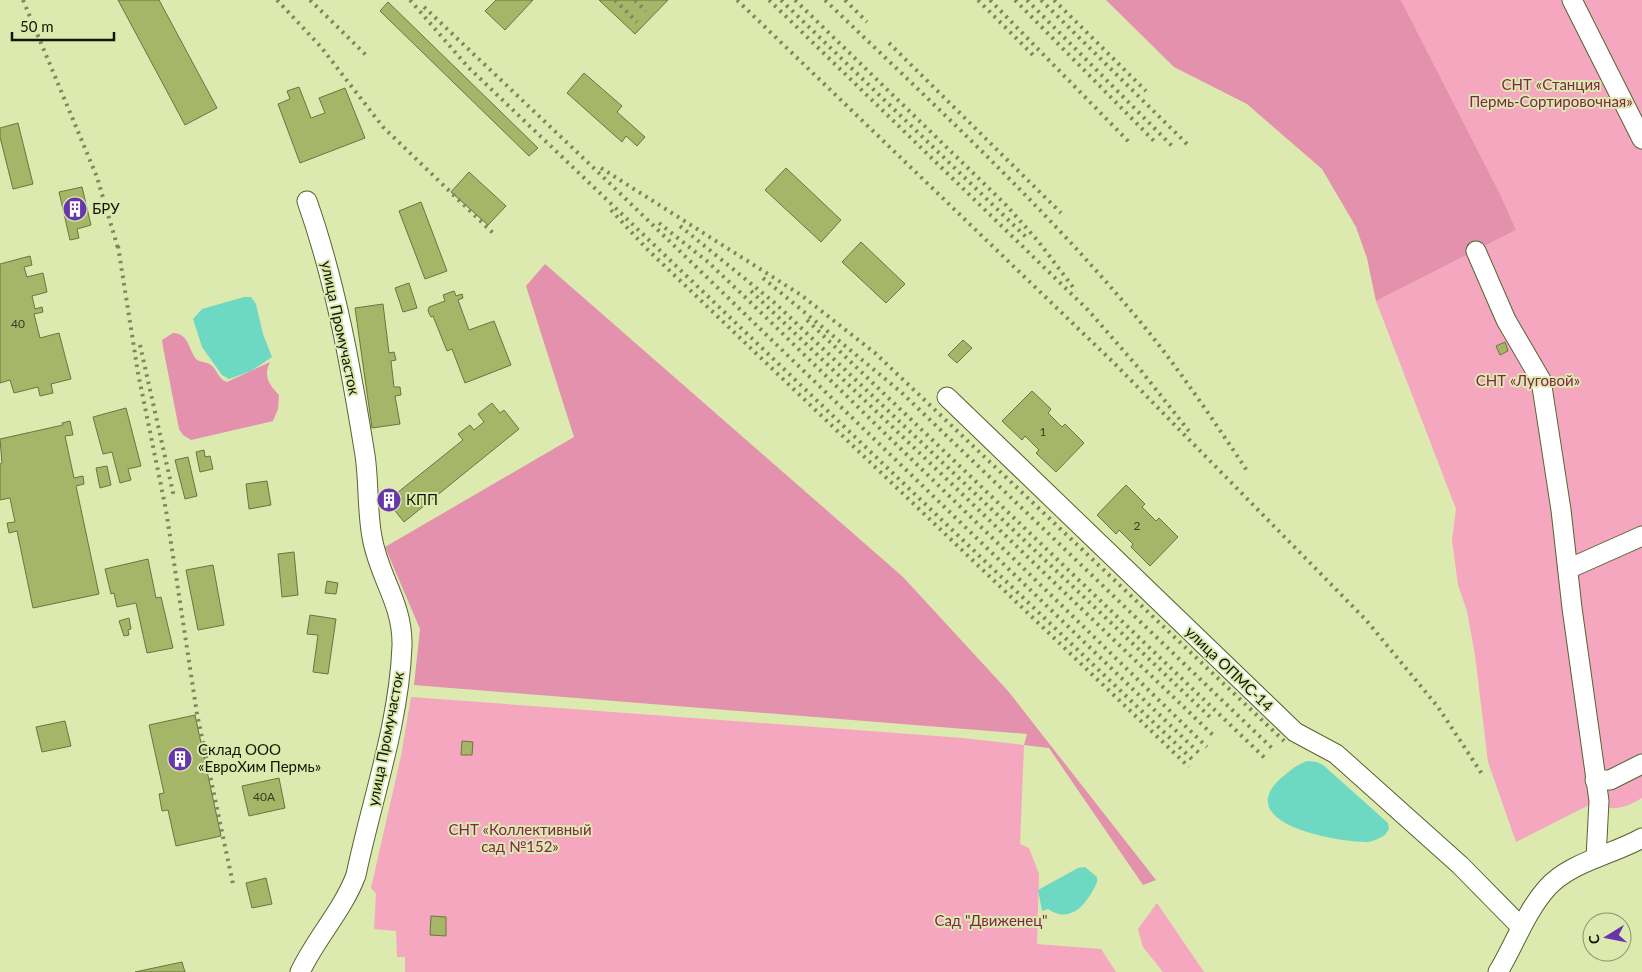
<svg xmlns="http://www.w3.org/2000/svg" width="1642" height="972" viewBox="0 0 1642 972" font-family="Lato,sans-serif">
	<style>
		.green { fill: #f5a7c0 }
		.forest { fill: #e391ac }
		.water { fill: #6ed9c3 }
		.building { fill: #a5b668; stroke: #6a753f }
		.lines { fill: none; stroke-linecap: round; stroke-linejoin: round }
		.minor-casing { stroke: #59632e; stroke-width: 21 }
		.minor { stroke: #fff; stroke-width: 19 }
		.rail { stroke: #7e875f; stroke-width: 4; stroke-dasharray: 2.5 5; stroke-linecap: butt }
		.labels { text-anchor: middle; stroke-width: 4; stroke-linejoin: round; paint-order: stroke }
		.number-label { font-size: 12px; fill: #373e1c }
		.park-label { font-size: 15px; fill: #83244c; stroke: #dce9af }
		.poi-label { font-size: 15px; fill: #121602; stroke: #dce9af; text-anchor: start }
		.street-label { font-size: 15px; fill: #121602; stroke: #dce9af }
	</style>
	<rect width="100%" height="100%" fill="#dce9af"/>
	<!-- green -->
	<g class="green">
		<path d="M1401 0H1642V798C1623 809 1613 812 1593 803L1516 842 1488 762 1475 655 1467 611 1458 585 1452 540 1456 509 1376 301 1516 230 1501 196Z"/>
		<polygon points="411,697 963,738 1024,745 1020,844 1029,848 1039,874 1037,944 1101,949 1116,972 405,972 405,957 397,957 396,931 374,929 376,894 371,888 401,756"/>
		<polygon points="1157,903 1204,972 1163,972 1143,947 1138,929"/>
	</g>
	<!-- forest -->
	<g class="forest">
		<polygon points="1106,0 1401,0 1501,196 1516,230 1376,301 1367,258 1356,227 1322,169 1247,104 1174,67"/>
		<polygon points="545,264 903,577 1008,691 1156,880 1143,885 1049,748 1024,745 1027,734 414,685 420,629 385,547 574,437 526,286"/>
		<path d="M173 333C189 334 188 348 196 359 200 363 206 361 211 365 218 371 218 379 227 382L270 362C263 377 269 384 279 395L278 409 273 421 191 440 183 435 179 429 163 347 162 340Z"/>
	</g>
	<!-- water -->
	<g class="water">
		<polygon points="244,297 251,297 256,304 263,334 272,357 251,371 229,379 222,375 202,347 193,319 202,309"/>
		<path d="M1307 761 1317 762 1323 765 1388 823 1389 829 1385 835C1380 838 1374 841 1368 842 1341 843 1233 825 1279 780 1288 772 1296 765 1307 761Z"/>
		<path d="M1085 867 1097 877V882C1088 903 1071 925 1048 909L1042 911 1038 890 1078 868Z"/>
	</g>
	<!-- building -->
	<g class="building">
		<polygon points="118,0 159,0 217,108 185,125"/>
		<polygon points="496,0 533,0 505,30 485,11"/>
		<polygon points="599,0 668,0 635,34"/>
		<polygon points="388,2 538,148 529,156 380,11"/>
		<polygon points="584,73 622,106 617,112 645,137 637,146 626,136 622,142 567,93"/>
		<polygon points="299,87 311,118 325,113 319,98 345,88 365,138 300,163 278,104 290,99 287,91"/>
		<polygon points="18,123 33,184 13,189 0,137 0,128"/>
		<polygon points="786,168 841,220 821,242 765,190"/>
		<polygon points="469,172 506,206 488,225 451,192"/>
		<polygon points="82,187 91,225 77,229 79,238 70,240 59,192"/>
		<polygon points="421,202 447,271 425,279 399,211"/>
		<polygon points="861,242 905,284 886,303 842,262"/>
		<polygon points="30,256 32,265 24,267 27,277 43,273 47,292 32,296 35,309 42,307 43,312 34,314 40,338 59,333 71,379 51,384 53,393 40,396 38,387 14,393 10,380 0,383 0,264"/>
		<polygon points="409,283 417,308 403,312 395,288"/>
		<polygon points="454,291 456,296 462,294 463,298 458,300 469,330 494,321 511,365 465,383 452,349 447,351 433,316 431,317 428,311 429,307 445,301 443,295"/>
		<polygon points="383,304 389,353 394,352 396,360 391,361 394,387 400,387 401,395 395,396 400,424 372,428 355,308"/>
		<polygon points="963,340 972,348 957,363 948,355"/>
		<polygon points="1505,342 1508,351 1500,355 1496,346"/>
		<polygon points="1032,391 1051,409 1048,413 1062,427 1065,424 1084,443 1056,472 1036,453 1039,450 1025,436 1022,440 1002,421"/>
		<polygon points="492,403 500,413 504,410 519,429 404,522 392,507 402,499 397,493 463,440 458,434 470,425 474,430 484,422 478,414"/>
		<polygon points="126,408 141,466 128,469 131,480 120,483 112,452 103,454 93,417"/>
		<polygon points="70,421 73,435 65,436 74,478 83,476 84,484 76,486 99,594 33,608 17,531 9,533 7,523 15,522 10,498 0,500 0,464 2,463 0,439 63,425 62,423"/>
		<polygon points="204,450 205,457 210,456 213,469 200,472 196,452"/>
		<polygon points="188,457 197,496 185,499 175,460"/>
		<polygon points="107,466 111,485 100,488 96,468"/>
		<polygon points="267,481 271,505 249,509 246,484"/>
		<polygon points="1126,485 1145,504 1142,507 1156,521 1159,518 1178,537 1150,566 1131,547 1133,544 1119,530 1116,534 1097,515"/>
		<polygon points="392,494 394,503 387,505 384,496"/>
		<polygon points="294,552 298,595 282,597 278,554"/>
		<polygon points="148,559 156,598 161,597 173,648 147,653 136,603 117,607 114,593 111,594 105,569"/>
		<polygon points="213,565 224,625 198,630 186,570"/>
		<polygon points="327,581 338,583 336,594 325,593"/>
		<polygon points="310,615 336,619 328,674 313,672 318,635 307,634"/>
		<polygon points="129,618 131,629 128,630 129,635 124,636 119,621"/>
		<polygon points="195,715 221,836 176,846 168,810 162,811 159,794 164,793 149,725"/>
		<polygon points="65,721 71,746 42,752 36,727"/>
		<polygon points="462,741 473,742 472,755 461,755"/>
		<polygon points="279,778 285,808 249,816 242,786"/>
		<polygon points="266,878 272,904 252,908 246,883"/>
		<polygon points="431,916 446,917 446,936 430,935"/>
		<polygon points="182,962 185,972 135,972"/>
	</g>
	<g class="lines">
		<defs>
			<g id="minor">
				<polyline points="1572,0 1642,139"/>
				<polyline points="1476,251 1506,320 1541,380 1561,510 1572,608 1599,801 1596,858"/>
				<polyline points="947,397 1295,732 1336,754 1460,865 1521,927"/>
				<polyline points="1568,569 1642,536"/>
				<polyline points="1595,780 1610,780 1642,764"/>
				<path d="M300 972C316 938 343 910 356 875 372 799 399 724 402 646 403 603 379 578 372 537 367 510 369 482 365 455 351 369 336 283 307 201"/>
				<path d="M1498 972C1515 944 1525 913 1547 888 1570 862 1612 855 1642 838"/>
			</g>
		</defs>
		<!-- minor casing -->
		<use href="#minor" class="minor-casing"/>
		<!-- minor -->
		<use href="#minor" class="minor"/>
		<!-- rail -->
		<g class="rail">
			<polyline points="23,0 97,177 119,252"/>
			<polyline points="277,0 321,47 383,127 494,234"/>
			<polyline points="310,0 368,57"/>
			<polyline points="410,0 468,67 1194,761"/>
			<polyline points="615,0 637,22"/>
			<polyline points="635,0 646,11"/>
			<polyline points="737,0 1116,365 1366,620 1438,707 1484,777"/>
			<polyline points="769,0 1088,310 1143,373 1192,435"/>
			<polyline points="781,0 1026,237"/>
			<polyline points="795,0 1006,205 1038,241 1076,291"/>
			<path d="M825 0C932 103 1042 204 1138 319 1178 367 1213 420 1248 472"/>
			<polyline points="845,0 867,22"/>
			<polyline points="978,0 1036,58"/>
			<polyline points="990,0 1130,143"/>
			<polyline points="1015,0 1154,141"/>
			<polyline points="1027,0 1174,148"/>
			<polyline points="1041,0 1189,146"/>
			<polyline points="1054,0 1146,91"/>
			<polyline points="424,7 600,174 1200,754"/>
			<polyline points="889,43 1061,213"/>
			<polyline points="601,168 801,295 875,353 1284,741"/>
			<polyline points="611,210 648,250 1189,767"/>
			<polyline points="659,223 708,262 745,297 1207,747"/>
			<polyline points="680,226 776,304 1211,718"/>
			<polyline points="118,246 138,373 166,510 197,714 233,884"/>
			<polyline points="763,278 901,392 1275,751"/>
			<polyline points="751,291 1216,738"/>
			<polyline points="807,320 1267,760"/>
			<polyline points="140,345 174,497"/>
		</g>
	</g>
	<!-- icons -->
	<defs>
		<symbol id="building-disc" viewBox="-11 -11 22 22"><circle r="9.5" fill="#6735ac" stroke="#dce9af"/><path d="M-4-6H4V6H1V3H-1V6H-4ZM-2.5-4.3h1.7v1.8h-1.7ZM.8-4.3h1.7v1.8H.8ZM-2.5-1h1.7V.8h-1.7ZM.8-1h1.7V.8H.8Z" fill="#fff"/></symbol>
	</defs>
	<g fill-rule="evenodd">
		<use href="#building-disc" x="61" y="195" width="28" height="28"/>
		<use href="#building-disc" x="375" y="486" width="28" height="28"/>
		<use href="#building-disc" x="166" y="745" width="28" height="28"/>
	</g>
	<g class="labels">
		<!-- number labels -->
		<g class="number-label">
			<text x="18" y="328">40</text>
			<text x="1043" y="436">1</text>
			<text x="1137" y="530">2</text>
			<text x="264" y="801">40А</text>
		</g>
		<!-- park labels -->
		<g class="park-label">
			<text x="1551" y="90">СНТ «Станция<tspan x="1551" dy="17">Пермь-Сортировочная»</tspan></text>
			<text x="1528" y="386">СНТ «Луговой»</text>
			<text x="520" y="835">СНТ «Коллективный<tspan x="520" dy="17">сад №152»</tspan></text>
			<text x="991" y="926">Сад "Движенец"</text>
		</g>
		<!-- poi labels -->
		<g class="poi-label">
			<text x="92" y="214">БРУ</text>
			<text x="406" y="505">КПП</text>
			<text x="198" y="755">Склад ООО<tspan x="198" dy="17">«ЕвроХим Пермь»</tspan></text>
		</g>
		<!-- street labels -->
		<g class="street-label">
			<text transform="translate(340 328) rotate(78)" y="5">улица Промучасток</text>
			<text transform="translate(1229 669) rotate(44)" y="5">улица ОПМС-14</text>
			<text transform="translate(386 739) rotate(-79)" y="5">улица Промучасток</text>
		</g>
	</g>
	<!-- north arrow -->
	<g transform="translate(1607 937) rotate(260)"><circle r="24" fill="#dce9af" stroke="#8b956a"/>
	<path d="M0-4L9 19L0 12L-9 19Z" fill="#6735ac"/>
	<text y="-8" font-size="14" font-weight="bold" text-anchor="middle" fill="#121602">С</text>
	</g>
	<!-- scale -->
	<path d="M12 32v8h102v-8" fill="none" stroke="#121602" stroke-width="2.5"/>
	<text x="20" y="32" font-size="15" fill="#121602" stroke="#dce9af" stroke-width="4" paint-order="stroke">50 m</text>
</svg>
